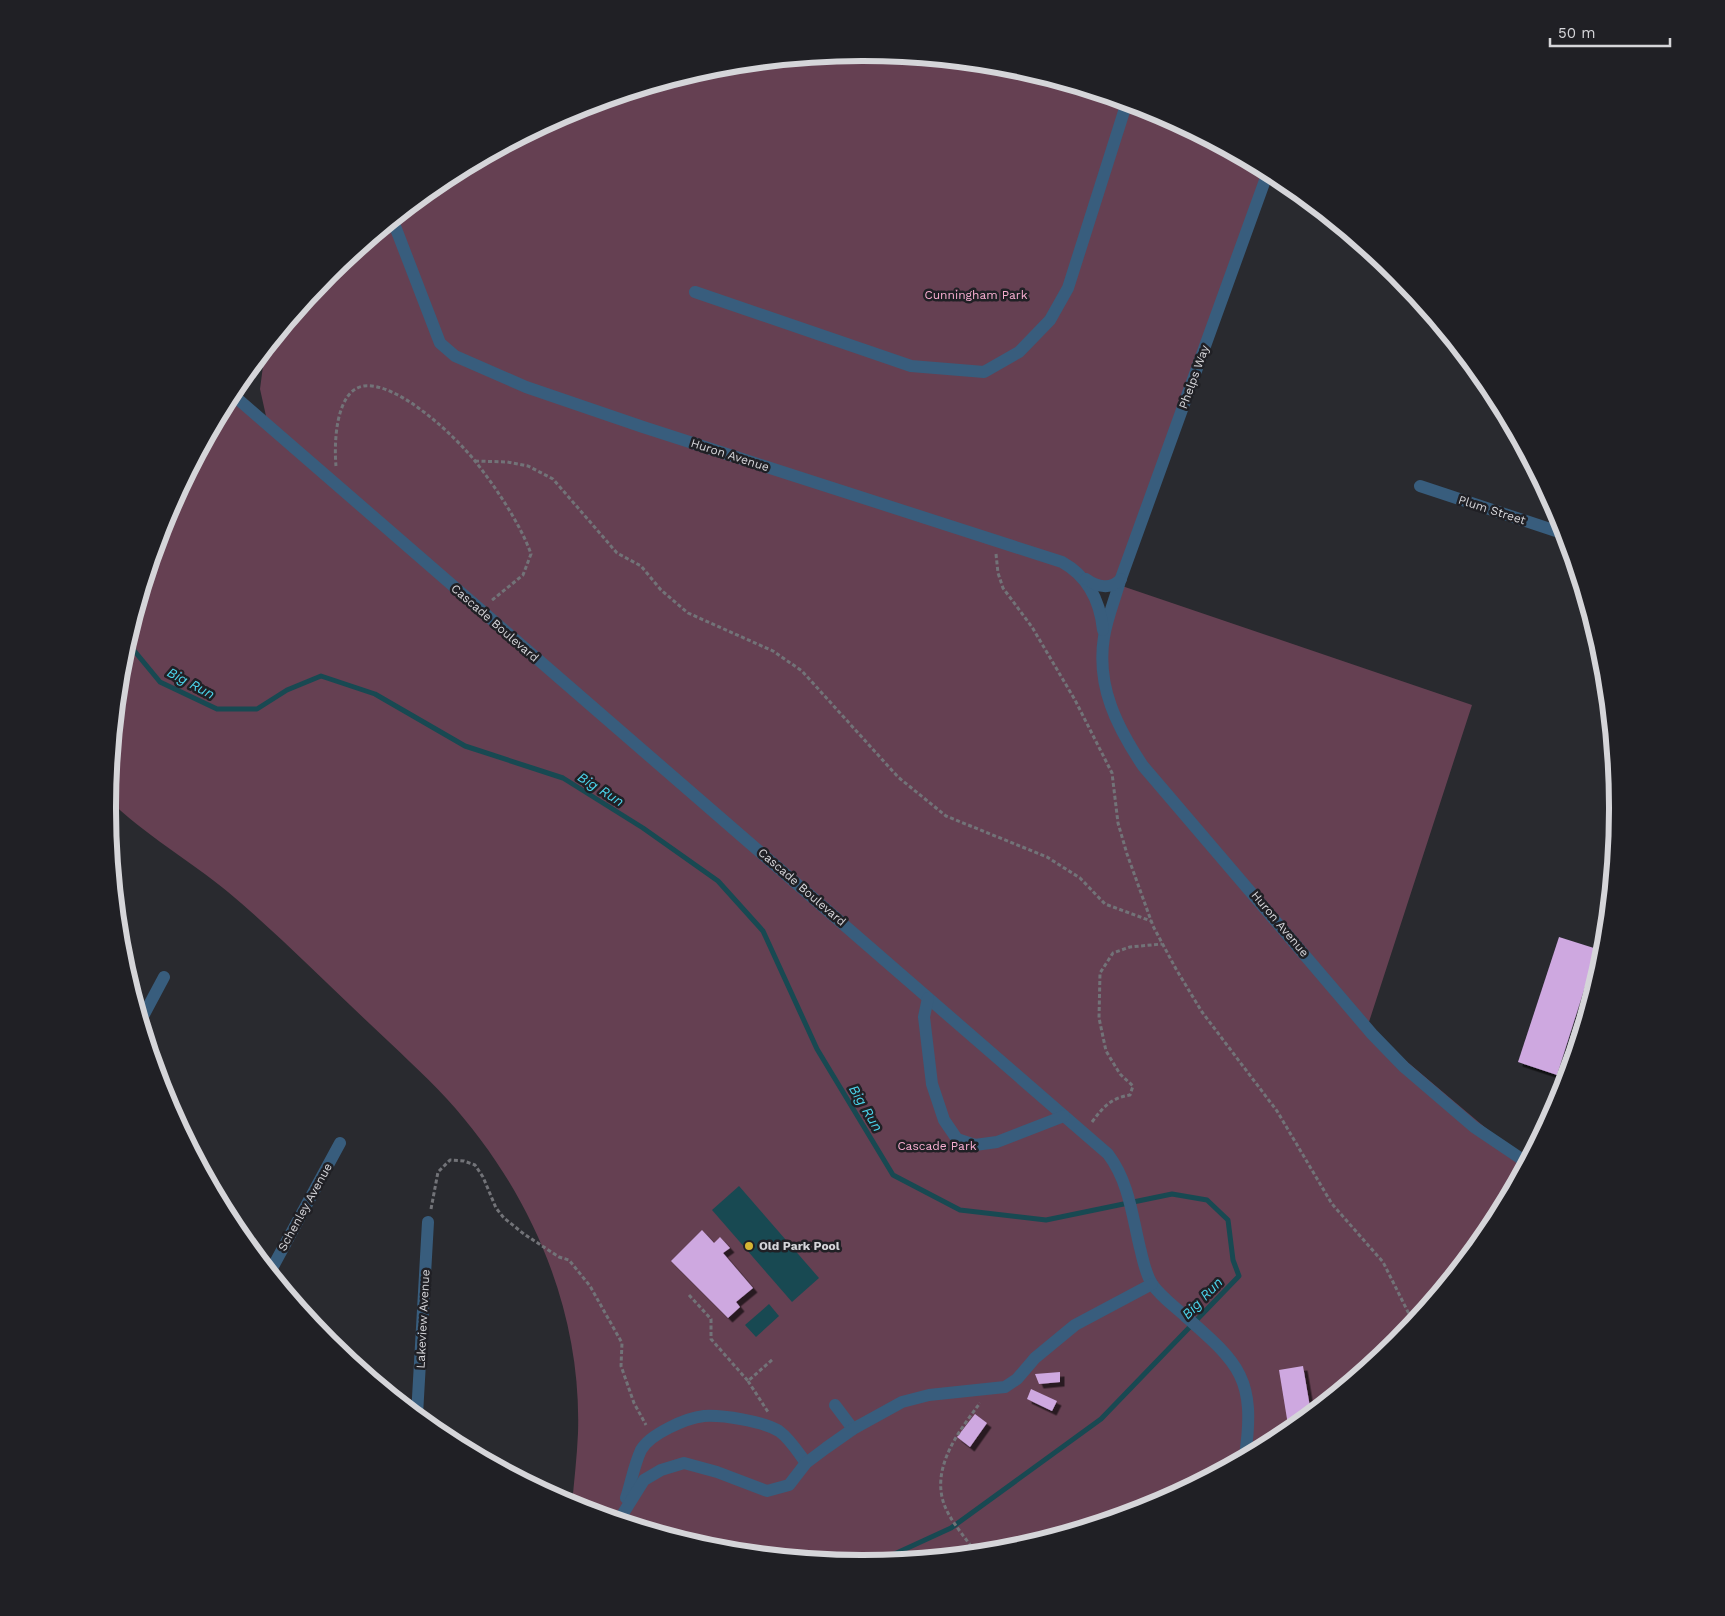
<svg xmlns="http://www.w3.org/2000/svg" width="1725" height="1616" viewBox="0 0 1725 1616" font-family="'Work Sans',sans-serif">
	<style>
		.green { fill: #654052 }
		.water { fill: #184952 }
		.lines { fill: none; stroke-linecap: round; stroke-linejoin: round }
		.stream { stroke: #184952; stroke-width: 5 }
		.building { fill: #cea8e0; filter: url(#shadow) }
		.path { stroke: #727378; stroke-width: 3; stroke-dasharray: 4 2.5; stroke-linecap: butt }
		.minor { stroke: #385d7d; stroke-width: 12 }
		.poi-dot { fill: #d6b534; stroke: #202025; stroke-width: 2 }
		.labels { text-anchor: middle; stroke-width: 5; stroke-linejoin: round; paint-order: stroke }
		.park-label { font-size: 12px; fill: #f9afd2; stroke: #202025 }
		.street-label { font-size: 12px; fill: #d5d5d9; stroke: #202025 }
		.poi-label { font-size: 12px; font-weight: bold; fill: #d5d5d9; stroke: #202025; text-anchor: start }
		.water-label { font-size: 14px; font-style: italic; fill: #4bd3ea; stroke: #202025 }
		.rim { fill: none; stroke: #d5d5d9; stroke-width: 6 }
	</style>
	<defs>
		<filter id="shadow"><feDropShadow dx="4.5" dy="4.5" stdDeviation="0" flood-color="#0009"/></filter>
	</defs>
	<rect width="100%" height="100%" fill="#292a2f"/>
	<!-- green -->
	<path class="green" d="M862 53 1010 67 1152 110 1268 172 1120 581 1091 583 1102 623 1122 586 1472 705 1367 1028 1526 1162 1491 1228 1397 1342 1282 1436 1151 1506 1010 1549 862 1563 715 1549 572 1505C574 1481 577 1457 578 1433 582 1309 530 1190 447 1099 423 1073 396 1049 370 1024 323 980 278 934 228 892 189 860 145 835 108 799L122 660 165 519 231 394 268 425 260 389 265 351 328 274 443 180 574 110 715 67Z"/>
	<!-- water -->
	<g class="water">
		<polygon points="739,1186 819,1278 792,1302 712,1210"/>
		<polygon points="769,1304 779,1316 756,1337 745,1325"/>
	</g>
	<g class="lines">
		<!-- stream -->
		<polyline class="stream" points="127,642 160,682 217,709 257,709 287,690 321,676 375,694 465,746 563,778 643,828 718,881 763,931 817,1049 893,1175 960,1210 1046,1220 1172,1194 1207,1200 1228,1220 1233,1260 1239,1276 1101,1419 951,1528 877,1562"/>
	</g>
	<!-- building -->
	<g class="building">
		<polygon points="1559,937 1597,949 1557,1075 1518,1062"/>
		<polygon points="702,1230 714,1243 720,1237 730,1248 723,1253 753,1288 736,1302 740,1307 728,1318 671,1261"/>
		<polygon points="1303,1366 1311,1413 1298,1423 1288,1425 1279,1370"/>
		<polygon points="1060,1372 1060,1382 1039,1384 1035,1374"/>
		<polygon points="1031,1389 1057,1401 1052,1411 1027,1399"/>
		<polygon points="975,1414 987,1423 970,1447 957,1437"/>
	</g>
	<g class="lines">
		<!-- path -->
		<g class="path">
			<polyline points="475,461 507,462 528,466 553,479 617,553 641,566 661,590 688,613 773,651 802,671 898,777 946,816 1047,857 1080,878 1105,904 1151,921"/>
			<path d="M336 466C334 445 335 390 364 386 398 382 455 436 475 461 495 486 521 525 531 554L523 575 491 601"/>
			<polyline points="996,554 998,573 1003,588 1032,627 1075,700 1112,773 1118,823 1127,854 1153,926 1176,969 1202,1012 1277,1111 1332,1204 1383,1262 1413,1322"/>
			<path d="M1092 1122C1103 1107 1111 1098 1130 1095L1133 1086 1120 1074 1106 1051 1099 1018 1100 973 1113 953 1130 947 1162 944"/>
			<polyline points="431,1209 438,1172 450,1160 464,1161 475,1165 483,1177 496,1208 504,1218 524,1234 559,1257 569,1260 590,1286 622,1343 621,1366 634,1403 646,1425"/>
			<polyline points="689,1295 711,1319 711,1339 748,1381 773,1359"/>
			<polyline points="748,1381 768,1412"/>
			<path d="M975 1552C966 1538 950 1521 944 1504 931 1467 959 1431 980 1403"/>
		</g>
		<!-- minor -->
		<g class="minor">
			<path d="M1268 172 1120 581C1115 599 1107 618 1104 637 1096 686 1117 727 1143 766L1372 1034 1404 1067 1474 1127 1526 1162"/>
			<path d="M393 221 440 343 455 356 526 387 643 427 1062 562C1089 577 1100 601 1103 630"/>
			<polyline points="695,292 911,366 984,372 1019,352 1050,320 1068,288 1127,102"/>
			<path d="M232 394 1108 1154C1129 1182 1132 1215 1140 1248 1143 1259 1145 1273 1152 1284 1160 1296 1174 1306 1185 1316 1240 1364 1256 1379 1245 1456"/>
			<polyline points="1420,486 1565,534"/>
			<path d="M1086 579C1097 587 1111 590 1121 579"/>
			<polyline points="928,998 924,1017 932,1084 944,1120 957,1139 975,1145 997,1142 1064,1116"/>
			<polyline points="141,1020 164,977"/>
			<polyline points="270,1272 340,1143"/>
			<polyline points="835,1405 853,1429"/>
			<polyline points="417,1415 428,1222"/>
			<path d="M626 1498C631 1483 634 1465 641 1450 650 1434 686 1418 704 1416 723 1415 762 1421 779 1431 790 1439 798 1452 806 1463"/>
			<polyline points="619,1520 644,1480 661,1470 684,1463 717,1472 767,1491 789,1485 806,1463 826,1448 853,1429 902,1402 929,1395 1005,1387 1017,1379 1035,1358 1075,1325 1152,1284"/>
		</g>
	</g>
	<!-- markers -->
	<circle class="poi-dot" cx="749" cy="1246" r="5"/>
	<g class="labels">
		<!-- park labels -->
		<g class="park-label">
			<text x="976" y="299">Cunningham Park</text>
			<text x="937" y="1150">Cascade Park</text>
		</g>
		<!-- street labels -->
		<g class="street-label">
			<text transform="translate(1194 377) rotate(-70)" y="4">Phelps Way</text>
			<text transform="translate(730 455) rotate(18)" y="4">Huron Avenue</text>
			<text transform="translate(1492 510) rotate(18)" y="4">Plum Street</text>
			<text transform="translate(495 623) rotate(41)" y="4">Cascade Boulevard</text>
			<text transform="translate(802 887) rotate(41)" y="4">Cascade Boulevard</text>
			<text transform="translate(1280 924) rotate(50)" y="4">Huron Avenue</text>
			<text transform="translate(305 1207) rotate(-61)" y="4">Schenley Avenue</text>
			<text transform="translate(423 1319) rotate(-87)" y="4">Lakeview Avenue</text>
		</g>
		<!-- poi labels -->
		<g class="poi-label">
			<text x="759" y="1250">Old Park Pool</text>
		</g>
		<!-- water labels -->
		<g class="water-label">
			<text transform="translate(191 683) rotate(28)" y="5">Big Run</text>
			<text transform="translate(601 789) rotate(32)" y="5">Big Run</text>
			<text transform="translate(866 1108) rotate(59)" y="5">Big Run</text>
			<text transform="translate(1202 1298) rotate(-46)" y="5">Big Run</text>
		</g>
	</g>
	<!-- crop -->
	<path d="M0 0H1725V1616H0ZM862 61H863A746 746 0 0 1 1609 807V809A746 746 0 0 1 863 1555H862A746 746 0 0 1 116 809V807A746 746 0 0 1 862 61Z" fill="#202025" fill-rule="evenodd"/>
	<path class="rim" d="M862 61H863A746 746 0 0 1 1609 807V809A746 746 0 0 1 863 1555H862A746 746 0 0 1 116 809V807A746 746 0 0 1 862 61Z"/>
	<!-- scale -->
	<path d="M1550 38v8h120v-8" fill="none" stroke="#d5d5d9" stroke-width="2.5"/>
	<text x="1558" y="38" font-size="15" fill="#d5d5d9" stroke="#202025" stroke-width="4" paint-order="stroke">50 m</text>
</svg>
